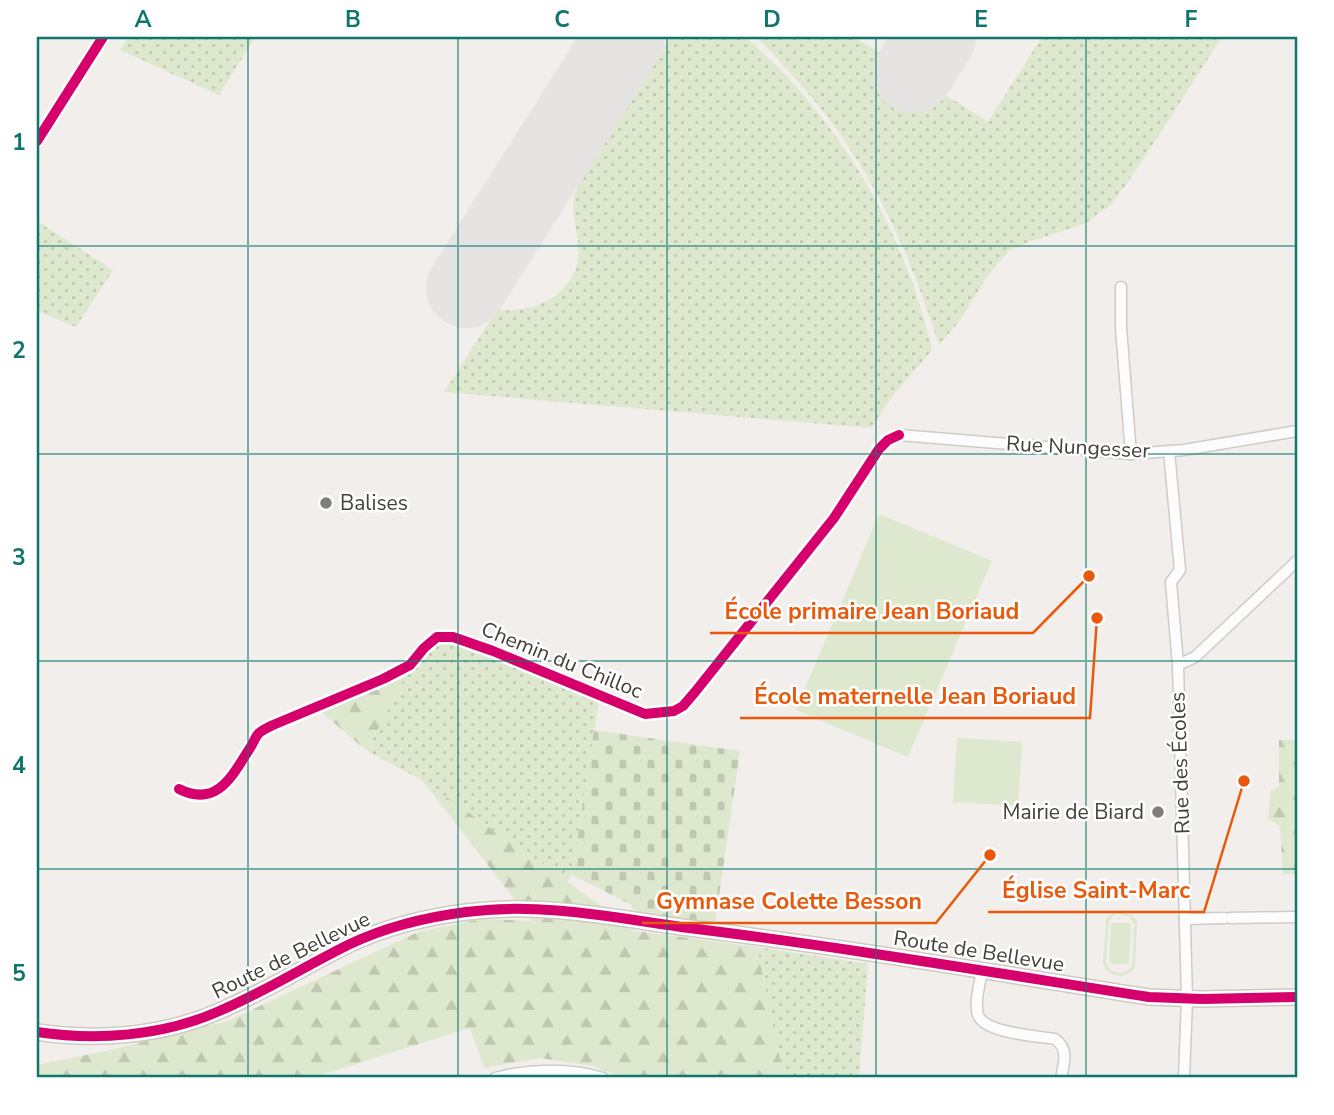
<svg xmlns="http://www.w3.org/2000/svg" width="1334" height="1115" viewBox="0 0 1334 1115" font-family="'Nunito Sans',sans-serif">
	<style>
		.green { fill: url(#green-dots) }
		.forest { fill: url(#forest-firs) }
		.cemetery { fill: url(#cemetery-stones) }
		.pitch { fill: #dee8ce; fill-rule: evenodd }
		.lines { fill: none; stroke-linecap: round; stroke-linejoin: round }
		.runway { stroke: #e5e4e2; stroke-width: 80 }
		.street-casing { stroke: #ceccc9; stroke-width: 13 }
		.secondary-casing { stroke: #cfcbc3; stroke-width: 18 }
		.street { stroke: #fdfcfc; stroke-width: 10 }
		.secondary { stroke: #f6f4f0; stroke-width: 14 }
		.cycleway-casing { stroke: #fff; stroke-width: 15 }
		.cycleway { stroke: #d6006c; stroke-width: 10 }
		.grid { fill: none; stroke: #0f766e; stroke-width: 2; stroke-opacity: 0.55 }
		.poi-dot { fill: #817d77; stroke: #fff; stroke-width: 2.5 }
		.labels { text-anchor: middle; stroke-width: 5; stroke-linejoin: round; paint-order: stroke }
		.street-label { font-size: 21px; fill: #454038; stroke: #fff }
		.poi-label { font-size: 21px; fill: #454038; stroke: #fff; text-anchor: start }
		.leader { fill: none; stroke: #e8590c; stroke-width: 2.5 }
		.callout-dot { fill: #e8590c; stroke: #fff; stroke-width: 2.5 }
		.callout-label { font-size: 23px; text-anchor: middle; font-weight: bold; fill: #e8590c; stroke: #fff; stroke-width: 5; stroke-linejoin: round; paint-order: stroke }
		.neatline { fill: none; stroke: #0f766e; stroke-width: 2.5 }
		.grid-label { font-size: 23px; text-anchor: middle; font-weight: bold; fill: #0f766e }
	</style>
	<defs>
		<pattern id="green-dots" width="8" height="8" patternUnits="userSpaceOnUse" patternTransform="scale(1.75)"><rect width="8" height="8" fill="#dee8ce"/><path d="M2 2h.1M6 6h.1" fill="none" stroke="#c0c8b2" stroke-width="1.8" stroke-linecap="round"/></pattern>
		<pattern id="forest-firs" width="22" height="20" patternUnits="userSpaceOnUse" patternTransform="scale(1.75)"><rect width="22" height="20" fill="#dee8ce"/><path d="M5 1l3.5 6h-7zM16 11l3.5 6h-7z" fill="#c0c8b2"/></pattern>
		<pattern id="cemetery-stones" width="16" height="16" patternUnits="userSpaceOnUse" patternTransform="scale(1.75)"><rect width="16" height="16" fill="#dee8ce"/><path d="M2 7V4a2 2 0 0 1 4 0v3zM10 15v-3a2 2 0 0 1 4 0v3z" fill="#c0c8b2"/></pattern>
	</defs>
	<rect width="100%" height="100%" fill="#f1eeeb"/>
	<!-- green -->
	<g class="green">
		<polygon points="128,37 255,37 219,95 120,50"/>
		<path d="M671 37H745C838 115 905 232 932 350L894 394 871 428 444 392 497 310C528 312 559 303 574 273 586 249 570 223 574 198 577 181 598 152 607 137 629 103 650 70 671 37Z"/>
		<path d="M755 37H854L988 122 1042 37H1222L1137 169 1111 205 1084 224 1028 242 1009 251 986 278 959 322 939 345C906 242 866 155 792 75 780 62 769 48 755 37Z"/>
		<polygon points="37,221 113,270 76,327 37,311"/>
		<polygon points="440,644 459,644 599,701 572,875 567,881 422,780 367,751 405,676 428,647"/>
		<polygon points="757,947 868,964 859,1078 784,1078"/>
	</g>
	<!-- forest -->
	<g class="forest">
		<polygon points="405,676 367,751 319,710"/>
		<polygon points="1279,740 1297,740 1297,874 1283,874 1280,826 1268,819 1271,790 1279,787"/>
		<polygon points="422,780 567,881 635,931 757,947 784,1078 626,1078 591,1066 540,1058 484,1068 470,1028 311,1078 37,1078 37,1065 106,1051 228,1021 418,932 482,919 531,921"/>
	</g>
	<!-- cemetery -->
	<polygon class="cemetery" points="594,730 740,751 715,923 640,912 631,908 632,905 572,875"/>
	<!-- pitch -->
	<g class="pitch">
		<polygon points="879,514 992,561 908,757 796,710"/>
		<polygon points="957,738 1022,742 1018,806 953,802"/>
		<path d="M1115 912 1131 914 1137 921 1135 967C1127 980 1109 978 1103 964L1106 921 1109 915ZM1117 914 1130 916 1134 925 1132 965 1129 970 1120 973 1111 971 1106 963 1109 921 1112 916Z"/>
		<polygon points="1113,923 1129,923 1131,926 1129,962 1127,964 1112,964 1109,960 1111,925"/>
	</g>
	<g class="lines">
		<!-- runway -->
		<g class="runway">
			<polyline points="913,73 936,37"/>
			<polyline points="466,288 625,37"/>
		</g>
		<defs>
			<g id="street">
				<polyline points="37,141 103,37"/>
				<polyline points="1121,287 1121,328 1131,454"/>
				<polyline points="1169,451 1180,570 1171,582 1178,665 1187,999 1184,1078"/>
				<polyline points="1178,665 1195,657 1297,561"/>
				<path d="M179 789C217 808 232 776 250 748 253 744 255 737 259 733 262 730 269 727 273 725L383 679 410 665 424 648 437 637H453L493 651 645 714 674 711 683 706 695 692 834 518 879 449 888 440 899 435 1131 454 1184 450 1297 431"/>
				<polyline points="1230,918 1297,917"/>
				<polyline points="1185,919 1224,918"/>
				<path d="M982 971C980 983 974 1002 978 1015 984 1033 1037 1036 1055 1039 1069 1049 1064 1063 1061 1078"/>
				<path d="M495 1078C528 1069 569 1068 603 1078"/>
			</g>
			<path id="secondary" d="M37 1032C96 1041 162 1036 217 1012 263 993 305 966 350 944 386 927 427 917 466 912 541 902 615 918 689 928 843 947 996 973 1149 997L1202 999 1297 997"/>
		</defs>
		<!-- street casing -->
		<use href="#street" class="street-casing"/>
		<!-- secondary casing -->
		<use href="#secondary" class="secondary-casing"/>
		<!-- street -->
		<use href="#street" class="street"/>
		<!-- secondary -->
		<use href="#secondary" class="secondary"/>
		<defs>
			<g id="cycleway">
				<polyline points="37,141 103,37"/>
				<path d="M179 789C217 808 232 776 250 748 253 744 255 737 259 733 262 730 269 727 273 725L383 679 410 665 424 648 437 637H453L493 651 645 714 674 711 683 706 695 692 834 518 879 449 888 440 899 435"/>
				<path d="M37 1032C96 1041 162 1036 217 1012 263 993 305 966 350 944 386 927 427 917 466 912 541 902 615 918 689 928 843 947 996 973 1149 997L1202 999 1297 997"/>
			</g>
		</defs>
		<!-- cycleway casing -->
		<use href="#cycleway" class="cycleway-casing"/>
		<!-- cycleway -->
		<use href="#cycleway" class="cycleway"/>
	</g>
	<!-- grid -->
	<path class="grid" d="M248 37V1078M458 37V1078M667 37V1078M876 37V1078M1086 37V1078M37 246H1297M37 454H1297M37 661H1297M37 869H1297"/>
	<!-- markers -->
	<g class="poi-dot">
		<circle cx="326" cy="503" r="7"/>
		<circle cx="1158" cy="812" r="7"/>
	</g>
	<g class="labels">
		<!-- street labels -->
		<g class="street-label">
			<text transform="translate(1078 447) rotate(3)" y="7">Rue Nungesser</text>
			<text transform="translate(562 660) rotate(22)" y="7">Chemin du Chilloc</text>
			<text transform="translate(1180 763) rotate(-92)" y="7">Rue des Écoles</text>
			<text transform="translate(979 951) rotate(9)" y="7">Route de Bellevue</text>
			<text transform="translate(291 955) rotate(-26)" y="7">Route de Bellevue</text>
		</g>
		<!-- poi labels -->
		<g class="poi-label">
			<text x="340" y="510">Balises</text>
			<text x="1144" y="819" text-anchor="end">Mairie de Biard</text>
		</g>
	</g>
	<!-- callouts -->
	<path class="leader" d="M1089 576L1033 633H710M1097 618L1090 718H740M1244 781L1204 912H988M990 855L936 923H642"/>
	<g class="callout-dot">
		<circle cx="1089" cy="576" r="7"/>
		<circle cx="1097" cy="618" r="7"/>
		<circle cx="1244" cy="781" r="7"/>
		<circle cx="990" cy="855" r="7"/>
	</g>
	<g class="callout-label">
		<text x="872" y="619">École primaire Jean Boriaud</text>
		<text x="915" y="704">École maternelle Jean Boriaud</text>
		<text x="1096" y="898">Église Saint-Marc</text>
		<text x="789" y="909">Gymnase Colette Besson</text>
	</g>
	<!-- border -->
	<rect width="1334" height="1115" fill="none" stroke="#ffffff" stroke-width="77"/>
	<rect x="38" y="38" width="1258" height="1038" class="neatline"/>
	<g class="grid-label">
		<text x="143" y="27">A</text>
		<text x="353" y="27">B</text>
		<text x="562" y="27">C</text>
		<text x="772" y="27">D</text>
		<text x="981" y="27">E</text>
		<text x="1191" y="27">F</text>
		<text x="19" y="150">1</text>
		<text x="19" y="358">2</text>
		<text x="19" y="565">3</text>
		<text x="19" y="773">4</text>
		<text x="19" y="981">5</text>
	</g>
</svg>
